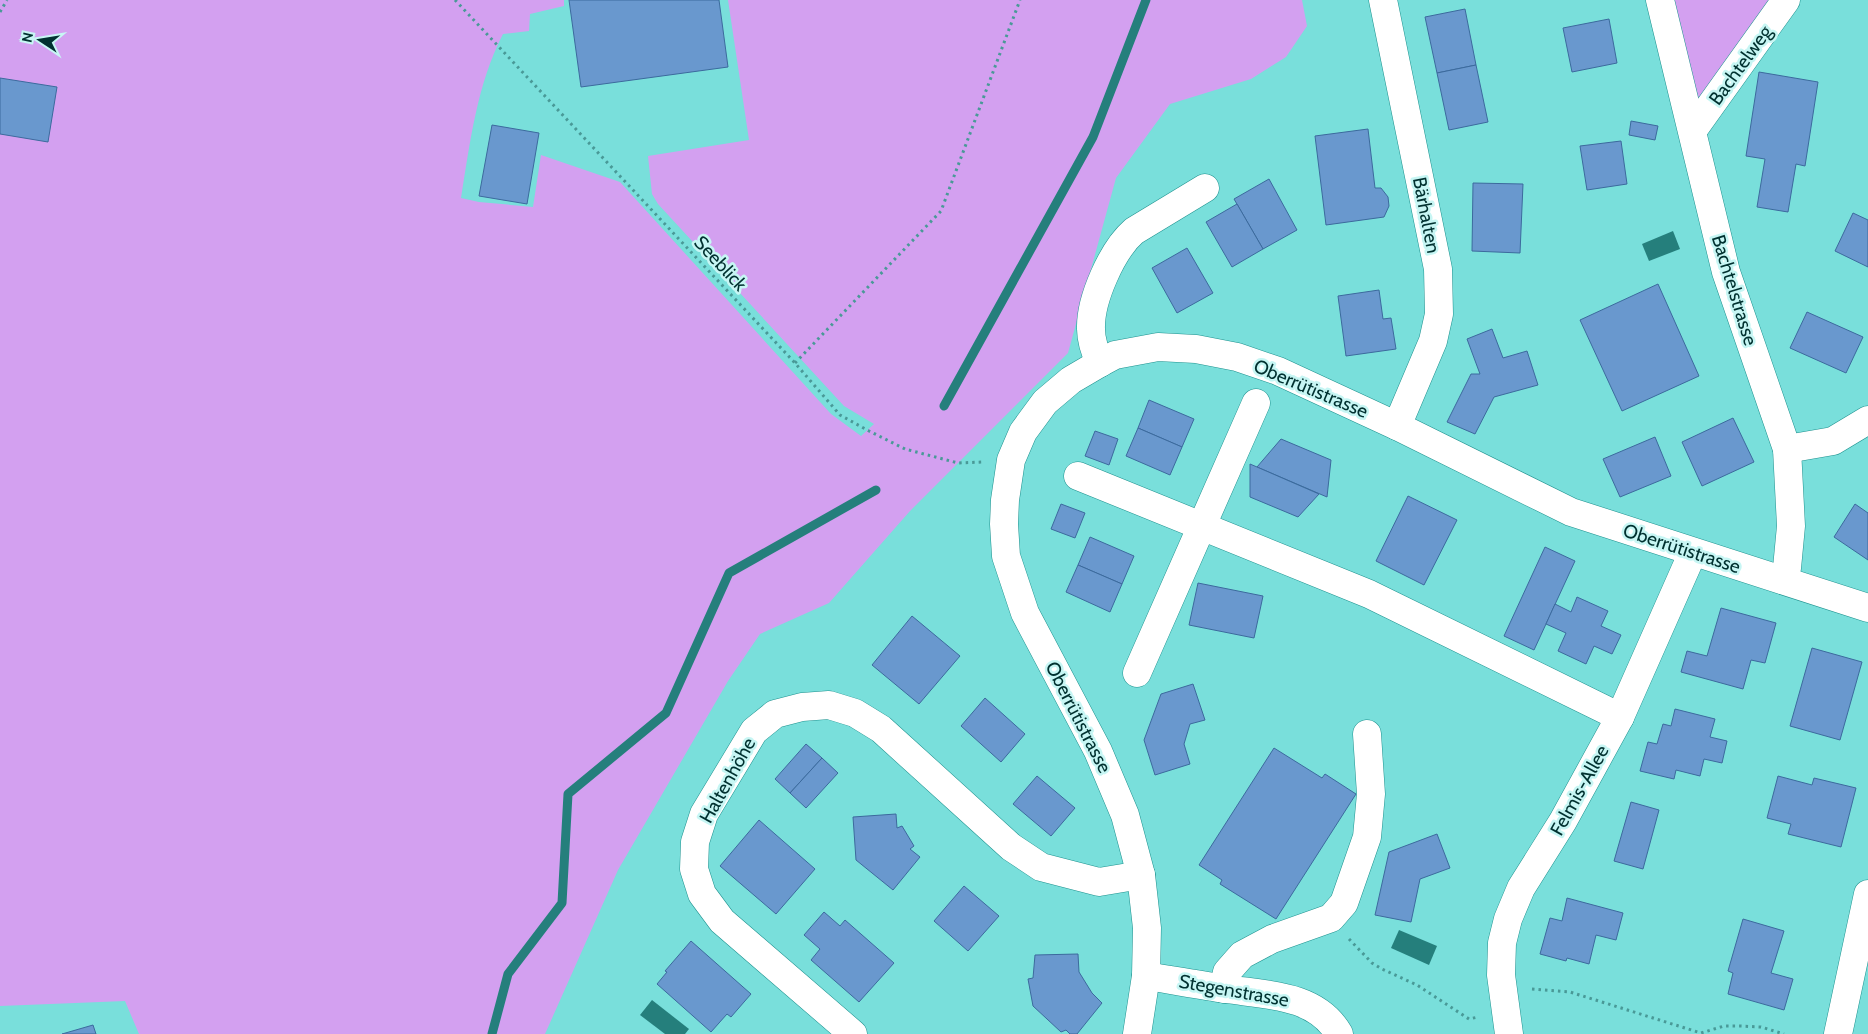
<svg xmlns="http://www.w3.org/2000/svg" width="1868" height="1034" viewBox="0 0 1868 1034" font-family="Cabin,sans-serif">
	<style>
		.green { fill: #d3a0f0 }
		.water { fill: #257f7c }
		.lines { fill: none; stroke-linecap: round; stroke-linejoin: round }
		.stream { stroke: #257f7c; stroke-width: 9 }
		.building { fill: #6998ce; stroke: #3c6a9d }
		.minor-casing { stroke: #1e928f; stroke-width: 29 }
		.path { stroke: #499997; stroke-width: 3; stroke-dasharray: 2.5 4; stroke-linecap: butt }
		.minor { stroke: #fff; stroke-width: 28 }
		.labels { text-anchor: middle; stroke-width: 5; stroke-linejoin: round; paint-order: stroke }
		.street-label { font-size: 19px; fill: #013130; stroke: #c7f6f4 }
	</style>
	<rect width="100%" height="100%" fill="#79dfdb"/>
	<!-- green -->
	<g class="green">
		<path d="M0 0H564V6L530 14 529 31 503 34C477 84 470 143 461 198L479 202 533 207 541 155 620 182 831 414 861 436 874 424 844 406 658 204 652 194 648 156 749 140 728 0H1302L1307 26 1286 57 1251 79 1170 104 1116 178 1068 353 910 511 829 603 760 634 728 681 618 870 545 1034H139L125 1001 0 1006Z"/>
		<polygon points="1668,0 1779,0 1698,101"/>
	</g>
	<!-- water -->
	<g class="water">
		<polygon points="1673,231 1680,249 1649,261 1642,244"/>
		<polygon points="1399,930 1437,946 1429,965 1391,948"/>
		<polygon points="652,1000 689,1029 685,1034 665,1034 640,1015"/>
	</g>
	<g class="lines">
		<!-- stream -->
		<g class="stream">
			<polyline points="944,406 1093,137 1146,0"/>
			<polyline points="492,1034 508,974 562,903 568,794 666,713 729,573 876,490"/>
		</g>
	</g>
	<!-- building -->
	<g class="building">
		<polygon points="569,0 719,0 728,67 581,87"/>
		<polygon points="1465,9 1476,65 1437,73 1425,17"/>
		<polygon points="1609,19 1617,63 1572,72 1563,28"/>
		<polygon points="1476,65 1488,122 1449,130 1437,73"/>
		<polygon points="1759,72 1818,82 1805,166 1796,164 1788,212 1757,207 1765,159 1746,156"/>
		<polygon points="0,78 57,87 48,142 0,134"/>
		<polygon points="1631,121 1658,126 1655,140 1629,135"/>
		<polygon points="492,125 539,133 527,204 479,196"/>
		<polygon points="1368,129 1375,188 1381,188 1388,197 1389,206 1384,217 1326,225 1315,136"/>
		<polygon points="1621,141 1627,184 1587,190 1580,146"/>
		<polygon points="1269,179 1297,230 1263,249 1234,199"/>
		<polygon points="1473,183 1523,184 1520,253 1472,251"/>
		<polygon points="1237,204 1263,249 1232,267 1206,222"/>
		<polygon points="1853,213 1868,220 1868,267 1835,251"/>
		<polygon points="1187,248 1213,293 1177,313 1152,268"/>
		<polygon points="1658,284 1699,376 1622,411 1580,320"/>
		<polygon points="1379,290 1383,319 1391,318 1396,349 1346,356 1338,296"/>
		<polygon points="1807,312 1863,337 1846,373 1790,348"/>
		<polygon points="1492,329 1503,358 1527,351 1538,385 1494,397 1475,434 1447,422 1471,374 1480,374 1467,339"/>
		<polygon points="1149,400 1194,419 1182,447 1138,428"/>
		<polygon points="1733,418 1754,462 1702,486 1682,442"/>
		<polygon points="1138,428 1182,447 1170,475 1126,456"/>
		<polygon points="1095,431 1118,439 1109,465 1085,456"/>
		<polygon points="1655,437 1671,476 1620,497 1603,459"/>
		<polygon points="1281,439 1331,460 1327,497 1257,467"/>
		<polygon points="1250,464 1257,467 1319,494 1298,517 1250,497"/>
		<polygon points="1408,496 1457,520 1424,585 1376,561"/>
		<polygon points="1061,504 1085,513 1075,538 1051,529"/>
		<polygon points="1855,504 1868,513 1868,560 1834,537"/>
		<polygon points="1090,537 1134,556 1122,584 1078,565"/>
		<polygon points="1545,547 1575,561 1534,650 1504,636"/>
		<polygon points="1078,565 1122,584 1110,612 1066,592"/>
		<polygon points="1198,583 1263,596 1254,638 1189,625"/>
		<polygon points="1577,597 1608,611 1601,626 1621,635 1612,654 1594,646 1586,664 1558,651 1566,633 1546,624 1555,604 1571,612"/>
		<polygon points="1721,608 1776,623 1765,663 1751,660 1743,689 1681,672 1687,651 1707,656"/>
		<polygon points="912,616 960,656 919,704 872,665"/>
		<polygon points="1812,648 1862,662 1840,740 1790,726"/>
		<polygon points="1193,684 1205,720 1190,724 1184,744 1190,764 1155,775 1144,740 1161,694"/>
		<polygon points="985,698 1025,734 1001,762 961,726"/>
		<polygon points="1675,709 1715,719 1710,737 1727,741 1722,763 1704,759 1700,776 1676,770 1674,779 1640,771 1648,742 1657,744 1663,724 1671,726"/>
		<polygon points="806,744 822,758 790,793 775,779"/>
		<polygon points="1274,748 1322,778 1325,774 1356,794 1276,919 1220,884 1222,880 1199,865"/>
		<polygon points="822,758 838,773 806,808 790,793"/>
		<polygon points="1037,776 1075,808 1051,836 1013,804"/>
		<polygon points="1778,776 1812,785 1814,778 1856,788 1841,847 1788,834 1791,824 1767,818"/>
		<polygon points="1631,802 1659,810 1643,869 1614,861"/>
		<polygon points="896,814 897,828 902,826 914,846 910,849 920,857 893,890 856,860 853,817"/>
		<polygon points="759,820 815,869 776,914 720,866"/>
		<polygon points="1437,834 1450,868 1420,879 1411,922 1375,915 1389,852"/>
		<polygon points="964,886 999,916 968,951 934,921"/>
		<polygon points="1567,898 1623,913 1616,940 1596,935 1589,964 1567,958 1566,961 1540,954 1550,918 1562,921"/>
		<polygon points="824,912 840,926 845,920 894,963 859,1002 811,960 820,949 804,935"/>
		<polygon points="1743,919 1784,931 1771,973 1793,979 1784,1010 1728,994 1733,973 1728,971"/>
		<polygon points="691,941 751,994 731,1017 727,1014 711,1032 657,984 667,972 665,971"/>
		<polygon points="1078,954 1079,972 1092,993 1102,1003 1077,1034 1070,1034 1066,1030 1061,1032 1033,1006 1028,979 1033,978 1035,955"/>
		<polygon points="93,1025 96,1034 62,1034"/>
	</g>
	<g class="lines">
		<defs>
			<g id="minor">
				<polyline points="1383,0 1438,269 1439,314 1433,341 1397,426"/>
				<polyline points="1660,0 1726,272 1787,449 1791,526 1787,568 1783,580"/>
				<polyline points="1693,130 1786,0"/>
				<path d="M1100 363C1095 352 1091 341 1091 329 1090 300 1112 250 1134 231L1205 188"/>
				<polyline points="1787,449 1833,441 1868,420"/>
				<polyline points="1078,476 1369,594 1620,717"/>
				<polyline points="1137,673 1256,403"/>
				<path d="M1146 976C1172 980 1199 985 1226 989 1266 995 1316 994 1339 1034"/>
				<polyline points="1224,989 1227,972 1242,955 1272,939 1331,918 1344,903 1367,837 1371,794 1367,734"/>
				<polyline points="853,1034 722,921 702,894 694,869 695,842 704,814 754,731 775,714 802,707 829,705 855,713 881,729 1011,847 1041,867 1099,882 1141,875"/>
				<polyline points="1137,1034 1146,976 1147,928 1141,875 1125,815 1098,751 1025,613 1006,556 1004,524 1005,500 1011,460 1023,432 1045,402 1071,380 1100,363 1115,355 1158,347 1196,349 1237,357 1278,371 1397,426 1571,512 1868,608"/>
				<polyline points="1509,1034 1501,975 1502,943 1508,919 1521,888 1563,821 1620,717 1693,552"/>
				<polyline points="1838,1034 1868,894"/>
			</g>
		</defs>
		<!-- minor casing -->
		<use href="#minor" class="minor-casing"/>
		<!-- path -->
		<g class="path">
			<polyline points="455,0 795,363 840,415 869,431 905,449 958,463 983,462"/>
			<polyline points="0,12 7,0"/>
			<polyline points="795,363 941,211 1020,0"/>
			<polyline points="1349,939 1372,963 1382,969 1417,985 1469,1019 1478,1017"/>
			<polyline points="1532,989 1570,992 1701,1033 1724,1026 1740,1026 1761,1027 1784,1034"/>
		</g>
		<!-- minor -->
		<use href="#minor" class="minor"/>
	</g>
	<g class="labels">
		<!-- street labels -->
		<g class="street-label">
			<text transform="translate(1740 65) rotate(-54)" y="7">Bachtelweg</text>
			<text transform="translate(1427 215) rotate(79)" y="7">Bärhalten</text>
			<text transform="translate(721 263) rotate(47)" y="7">Seeblick</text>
			<text transform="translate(1735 290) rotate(73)" y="7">Bachtelstrasse</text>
			<text transform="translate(1311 388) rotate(23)" y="7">Oberrütistrasse</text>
			<text transform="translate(1682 548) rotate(18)" y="7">Oberrütistrasse</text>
			<text transform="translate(1079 717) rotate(63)" y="7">Oberrütistrasse</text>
			<text transform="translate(727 780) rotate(-61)" y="7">Haltenhöhe</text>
			<text transform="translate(1579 790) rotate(-61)" y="7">Felmis-Allee</text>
			<text transform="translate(1234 990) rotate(10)" y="7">Stegenstrasse</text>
		</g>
	</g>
	<!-- north arrow -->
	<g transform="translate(40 40) rotate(282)" stroke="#c7f6f4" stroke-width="4" paint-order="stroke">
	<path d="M0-4L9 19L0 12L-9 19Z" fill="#013130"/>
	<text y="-8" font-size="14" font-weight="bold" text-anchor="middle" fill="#013130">N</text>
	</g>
</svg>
